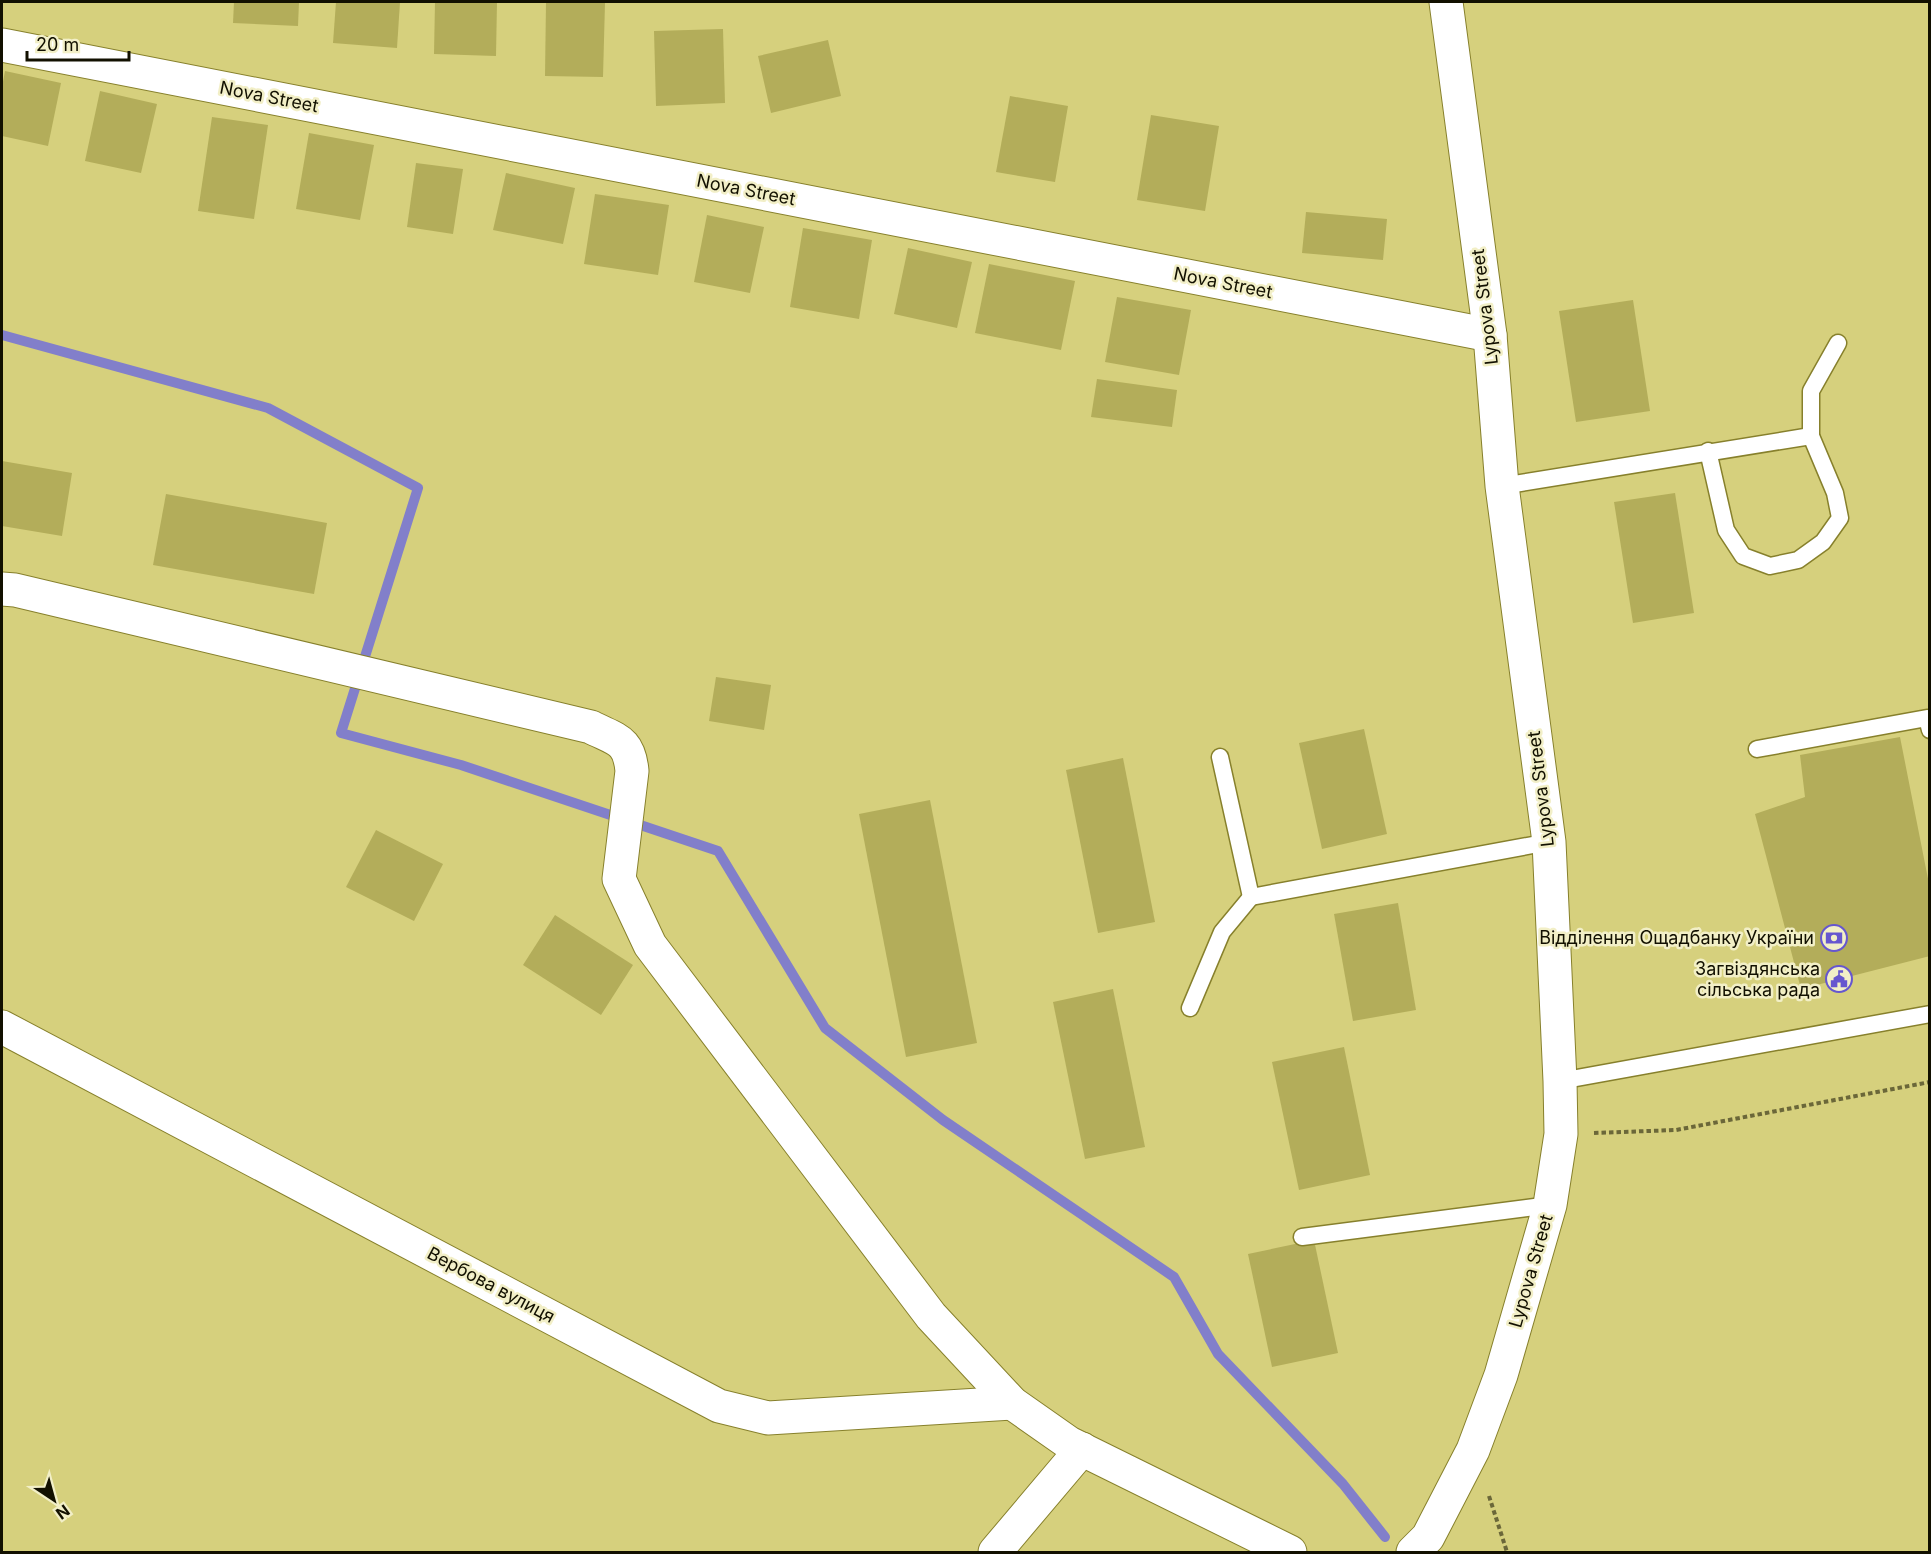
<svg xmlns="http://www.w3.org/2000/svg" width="1931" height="1554" viewBox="0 0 1931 1554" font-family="Inter,sans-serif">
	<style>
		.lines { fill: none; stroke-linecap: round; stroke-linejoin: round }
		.stream { stroke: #827fca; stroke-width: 10 }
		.building { fill: #b3ad5a }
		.service-casing { stroke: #87802c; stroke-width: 19 }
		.minor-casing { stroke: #87802c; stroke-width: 35 }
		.tertiary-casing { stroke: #87802c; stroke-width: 35 }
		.path { stroke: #6b6739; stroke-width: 4; stroke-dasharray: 4.5 3; stroke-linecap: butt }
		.service { stroke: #fff; stroke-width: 16 }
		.minor { stroke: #fff; stroke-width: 33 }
		.tertiary { stroke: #fff; stroke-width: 33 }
		.labels { text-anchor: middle; stroke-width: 5; stroke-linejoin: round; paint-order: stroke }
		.street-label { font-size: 18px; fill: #121000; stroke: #f2efc7 }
		.poi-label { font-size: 18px; fill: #121000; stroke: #f2efc7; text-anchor: end }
	</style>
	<rect width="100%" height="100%" fill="#d6d07d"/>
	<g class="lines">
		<!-- stream -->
		<polyline class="stream" points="2,335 268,408 418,488 341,733 461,765 718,851 825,1028 943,1120 1174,1277 1218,1354 1343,1484 1385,1537"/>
	</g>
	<!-- building -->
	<g class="building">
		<polygon points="234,2 299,2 298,26 233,23"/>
		<polygon points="336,2 400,2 397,48 333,43"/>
		<polygon points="435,2 497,2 496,56 434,54"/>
		<polygon points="546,2 605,3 603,77 545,76"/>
		<polygon points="723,29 725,103 656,106 654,31"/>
		<polygon points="828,40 841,96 771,113 758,56"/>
		<polygon points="5,71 61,83 48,146 2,136 2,87"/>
		<polygon points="100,91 157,104 141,173 85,161"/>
		<polygon points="1010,96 1068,106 1055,182 996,172"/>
		<polygon points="1151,115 1219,126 1205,211 1137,200"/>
		<polygon points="212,117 268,125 254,219 198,211"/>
		<polygon points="309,133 374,145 360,220 296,209"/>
		<polygon points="416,163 463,169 453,234 407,227"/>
		<polygon points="506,173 575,188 563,244 493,230"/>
		<polygon points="595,194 669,205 658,275 584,264"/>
		<polygon points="1306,212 1387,219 1383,260 1302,253"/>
		<polygon points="707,215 764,227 750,293 694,282"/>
		<polygon points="803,228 872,240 859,319 790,307"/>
		<polygon points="908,248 972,262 957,328 894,314"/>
		<polygon points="989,264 1075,281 1061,350 975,333"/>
		<polygon points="1117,297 1191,310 1179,375 1105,362"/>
		<polygon points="1633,300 1650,411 1576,422 1559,311"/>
		<polygon points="1097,379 1177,390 1172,427 1091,417"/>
		<polygon points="2,461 72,473 62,536 2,526"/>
		<polygon points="1675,493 1694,613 1633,623 1614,502"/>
		<polygon points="166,494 327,523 314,594 153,565"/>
		<polygon points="716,677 771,685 764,730 709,721"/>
		<polygon points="1364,729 1387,834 1322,849 1299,743"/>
		<polygon points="1900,737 1930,889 1930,956 1801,989 1755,814 1805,797 1800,755"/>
		<polygon points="1123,758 1155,922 1098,933 1066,770"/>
		<polygon points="930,800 977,1043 906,1057 859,814"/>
		<polygon points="376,830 443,864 414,921 346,887"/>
		<polygon points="1398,903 1416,1010 1353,1021 1334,914"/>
		<polygon points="555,915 633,965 601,1015 523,965"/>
		<polygon points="1113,989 1145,1147 1085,1159 1053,1002"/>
		<polygon points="1344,1047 1370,1175 1299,1190 1272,1062"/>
		<polygon points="1314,1240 1338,1353 1272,1367 1248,1254"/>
	</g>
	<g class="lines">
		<defs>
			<g id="service">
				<polyline points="1708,451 1726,530 1743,556 1770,566 1798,560 1823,542 1840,518 1835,493 1811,436 1811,391 1838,343"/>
				<polyline points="1502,486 1811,436"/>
				<polyline points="1757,749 1927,718 1930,730"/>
				<polyline points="1220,757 1251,897 1549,842"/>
				<polyline points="1190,1008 1222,932 1251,897"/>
				<polyline points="1560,1081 1930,1014"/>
				<polyline points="1302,1237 1550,1205"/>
			</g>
			<g id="minor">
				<polyline points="2,45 1490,335"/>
				<path d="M2 589 15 590 591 727C616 740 629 739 632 771L619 879 650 945 931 1316 1012 1403 1069 1443 1290 1552"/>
				<polyline points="2,1027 719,1406 768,1418 1012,1403"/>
				<polyline points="995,1552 1082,1449"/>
			</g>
			<polyline id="tertiary" points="1413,1552 1428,1537 1473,1450 1501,1375 1550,1205 1561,1134 1560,1081 1549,842 1502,486 1490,335 1446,2"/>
		</defs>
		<!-- service casing -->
		<use href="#service" class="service-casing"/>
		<!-- minor casing -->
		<use href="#minor" class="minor-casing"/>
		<!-- tertiary casing -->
		<use href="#tertiary" class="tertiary-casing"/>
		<!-- path -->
		<g class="path">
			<polyline points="1594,1133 1676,1130 1930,1082"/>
			<polyline points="1489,1496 1507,1552"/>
		</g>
		<!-- service -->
		<use href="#service" class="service"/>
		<!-- minor -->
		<use href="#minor" class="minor"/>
		<!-- tertiary -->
		<use href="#tertiary" class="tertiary"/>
	</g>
	<!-- icons -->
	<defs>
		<symbol id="bank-ring" viewBox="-11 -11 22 22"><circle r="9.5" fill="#f2efc7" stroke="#6656cf" stroke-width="1.5"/><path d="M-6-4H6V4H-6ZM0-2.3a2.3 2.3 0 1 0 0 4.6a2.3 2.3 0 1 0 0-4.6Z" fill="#6656cf"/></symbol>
		<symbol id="civic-ring" viewBox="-11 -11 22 22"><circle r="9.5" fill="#f2efc7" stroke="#6656cf" stroke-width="1.5"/><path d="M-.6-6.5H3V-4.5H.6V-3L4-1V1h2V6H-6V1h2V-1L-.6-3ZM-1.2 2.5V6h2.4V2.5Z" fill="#6656cf"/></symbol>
	</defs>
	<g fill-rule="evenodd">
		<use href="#bank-ring" x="1819" y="923" width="30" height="30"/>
		<use href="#civic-ring" x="1824" y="964" width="30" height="30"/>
	</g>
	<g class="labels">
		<!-- street labels -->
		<g class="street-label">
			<text transform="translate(269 97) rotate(11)" y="6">Nova Street</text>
			<text transform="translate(746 190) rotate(11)" y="6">Nova Street</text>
			<text transform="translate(1223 283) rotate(11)" y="6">Nova Street</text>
			<text transform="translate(1485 307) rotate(-97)" y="6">Lypova Street</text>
			<text transform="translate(1541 789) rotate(-97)" y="6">Lypova Street</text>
			<text transform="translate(1531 1271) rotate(-74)" y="6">Lypova Street</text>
			<text transform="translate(491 1285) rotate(28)" y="6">Вербова вулиця</text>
		</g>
		<!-- poi labels -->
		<g class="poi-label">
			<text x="1814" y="944">Відділення Ощадбанку України</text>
			<text x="1820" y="975">Загвіздянська<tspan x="1820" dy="21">сільська рада</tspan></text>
		</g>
	</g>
	<!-- border -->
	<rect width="1931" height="1554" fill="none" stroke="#121000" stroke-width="6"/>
	<!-- north arrow -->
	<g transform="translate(54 1500) rotate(144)" stroke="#f2efc7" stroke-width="4.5" paint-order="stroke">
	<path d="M0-4.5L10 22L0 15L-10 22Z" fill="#121000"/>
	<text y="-9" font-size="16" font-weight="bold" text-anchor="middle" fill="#121000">N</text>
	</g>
	<!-- scale -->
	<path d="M27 51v9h102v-9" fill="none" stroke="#121000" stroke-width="3"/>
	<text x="36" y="51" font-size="18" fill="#121000" stroke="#f2efc7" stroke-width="4.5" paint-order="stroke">20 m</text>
</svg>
